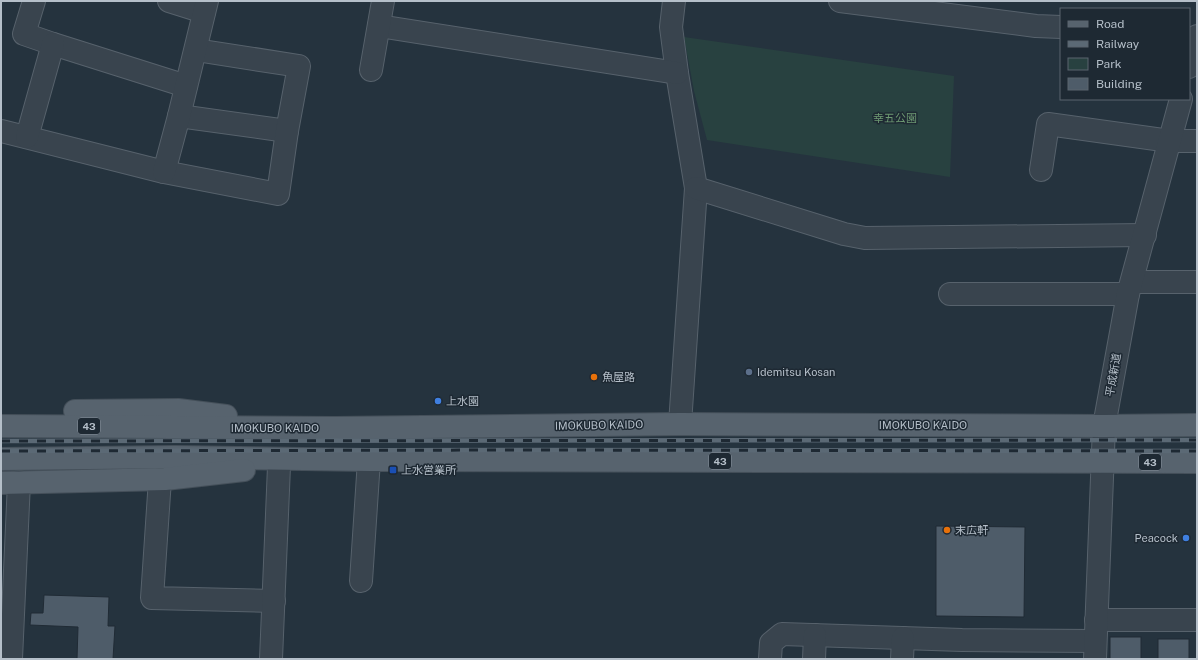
<svg xmlns="http://www.w3.org/2000/svg" width="1198" height="660" viewBox="0 0 1198 660" font-family="'Public Sans','Noto Sans JP',sans-serif">
	<style>
		.green { fill: #284140 }
		.building { fill: #4e5c69; stroke: #202b35 }
		.lines { fill: none; stroke-linecap: round; stroke-linejoin: round }
		.minor-casing { stroke: #57626c; stroke-width: 24 }
		.major-casing { stroke: #45505a; stroke-width: 24 }
		.minor { stroke: #39444e; stroke-width: 22 }
		.major { stroke: #57636e; stroke-width: 22 }
		.rail-casing { stroke: #5b6975; stroke-width: 4.5 }
		.rail { stroke: #1e2933; stroke-width: 3; stroke-dasharray: 9; stroke-linecap: butt }
		.service-dot { fill: #5c6f8a; stroke: #1e2933; stroke-width: 1.5 }
		.food-dot { fill: #e8710a; stroke: #1e2933; stroke-width: 1.5 }
		.shop-dot { fill: #3f7fe0; stroke: #1e2933; stroke-width: 1.5 }
		.transit-dot { fill: #1a4fb4; stroke: #1e2933; stroke-width: 1.5 }
		.labels { text-anchor: middle; stroke-width: 3; stroke-linejoin: round; paint-order: stroke }
		.shield { fill: #1e2933; stroke: #88929c; stroke-width: 1 }
		.shield-label { font-size: 10px; font-weight: bold; fill: #b5bfc9 }
		.park-label { font-size: 11px; fill: #6d9972; stroke: #1e2933 }
		.poi-label { font-size: 11px; fill: #b5bfc9; stroke: #1e2933; text-anchor: start }
		.street-label { font-size: 11px; fill: #b5bfc9; stroke: #1e2933 }
	</style>
	<rect width="100%" height="100%" fill="#25333e"/>
	<!-- green -->
	<polygon class="green" points="684,37 954,76 950,177 707,140 694,91"/>
	<!-- building -->
	<g class="building">
		<polygon points="936,526 1025,527 1024,617 936,616"/>
		<polygon points="44,595 109,597 108,626 115,626 113,659 77,659 78,627 30,625 31,613 43,613"/>
		<rect x="1110" y="637" width="31" height="22"/>
		<rect x="1158" y="639" width="31" height="20"/>
	</g>
	<g class="lines">
		<defs>
			<g id="minor">
				<polyline points="34,1 24,34 53,44 186,86"/>
				<polyline points="169,1 204,12"/>
				<polyline points="674,1 671,27 677,73 696,188 680,424"/>
				<polyline points="840,1 1036,26 1061,27"/>
				<polyline points="379,26 677,73"/>
				<polyline points="1189,67 1197,36"/>
				<polyline points="371,70 383,1"/>
				<polyline points="179,116 287,131"/>
				<polyline points="1,131 164,172 278,194 287,131 299,66 196,50"/>
				<polyline points="27,137 53,44"/>
				<polyline points="1041,170 1048,124 1170,141 1197,141"/>
				<polyline points="164,172 179,116 207,1"/>
				<polyline points="696,188 844,234 865,238 1145,235"/>
				<polyline points="1132,282 1197,282"/>
				<polyline points="950,294 1128,294"/>
				<polyline points="160,479 152,598 274,601"/>
				<polyline points="361,581 369,460"/>
				<polyline points="1096,620 1197,620"/>
				<polyline points="11,659 19,482"/>
				<polyline points="271,659 279,466"/>
				<polyline points="770,659 771,643 782,634 962,640 1095,641"/>
				<polyline points="814,659 815,635"/>
				<polyline points="902,659 903,638"/>
				<polyline points="1095,659 1104,426 1128,294 1181,99"/>
			</g>
			<g id="major">
				<polyline points="75,411 178,410 226,416"/>
				<polyline points="1,426 335,428 680,424 1104,426 1197,425"/>
				<polyline points="1,459 175,457 369,460 1197,462"/>
				<polyline points="1,483 165,479 244,470"/>
			</g>
		</defs>
		<!-- minor casing -->
		<use href="#minor" class="minor-casing"/>
		<!-- major casing -->
		<use href="#major" class="major-casing"/>
		<!-- minor -->
		<use href="#minor" class="minor"/>
		<!-- major -->
		<use href="#major" class="major"/>
		<defs>
			<g id="rail">
				<polyline points="1,441 1197,440"/>
				<polyline points="1,451 525,450 1197,451"/>
			</g>
		</defs>
		<!-- rail casing -->
		<use href="#rail" class="rail-casing"/>
		<!-- rail -->
		<use href="#rail" class="rail"/>
	</g>
	<!-- markers -->
	<circle class="service-dot" cx="749" cy="372" r="4"/>
	<g class="food-dot">
		<circle cx="594" cy="377" r="4"/>
		<circle cx="947" cy="530" r="4"/>
	</g>
	<g class="shop-dot">
		<circle cx="438" cy="401" r="4"/>
		<circle cx="1186" cy="538" r="4"/>
	</g>
	<rect class="transit-dot" x="389" y="466" width="8" height="8" rx="2"/>
	<g class="labels">
		<!-- shield labels -->
		<g class="shield">
			<rect x="78" y="418" width="22" height="16" rx="3"/>
			<rect x="709" y="453" width="22" height="16" rx="3"/>
			<rect x="1139" y="454" width="22" height="16" rx="3"/>
		</g>
		<g class="shield-label">
			<text x="89" y="430">43</text>
			<text x="720" y="465">43</text>
			<text x="1150" y="466">43</text>
		</g>
		<!-- park labels -->
		<g class="park-label">
			<text x="895" y="122">幸五公園</text>
		</g>
		<!-- poi labels -->
		<g class="poi-label">
			<text x="757" y="376">Idemitsu Kosan</text>
			<text x="602" y="381">魚屋路</text>
			<text x="446" y="405">上水園</text>
			<text x="401" y="474">上水営業所</text>
			<text x="955" y="534">末広軒</text>
			<text x="1178" y="542" text-anchor="end">Peacock</text>
		</g>
		<!-- street labels -->
		<g class="street-label">
			<text transform="translate(1113 375) rotate(-80)" y="4">平成新道</text>
			<text transform="translate(599 425) rotate(-1)" y="4">IMOKUBO KAIDO</text>
			<text x="923" y="429">IMOKUBO KAIDO</text>
			<text x="275" y="432">IMOKUBO KAIDO</text>
		</g>
	</g>
	<!-- border -->
	<rect width="1198" height="660" fill="none" stroke="#b5bfc9" stroke-width="4"/>
	<!-- legend -->
	<rect x="1060" y="8" width="130" height="92" fill="#1e2933" stroke="#5a656f"/>
	<rect x="1068" y="21" width="20" height="6" fill="#57636e" stroke="#5a656f"/>
	<text x="1096" y="28" font-size="12" fill="#b5bfc9">Road</text>
	<rect x="1068" y="41" width="20" height="6" fill="#5b6975" stroke="#5a656f"/>
	<text x="1096" y="48" font-size="12" fill="#b5bfc9">Railway</text>
	<rect x="1068" y="58" width="20" height="12" fill="#284140" stroke="#5a656f"/>
	<text x="1096" y="68" font-size="12" fill="#b5bfc9">Park</text>
	<rect x="1068" y="78" width="20" height="12" fill="#4e5c69" stroke="#5a656f"/>
	<text x="1096" y="88" font-size="12" fill="#b5bfc9">Building</text>
</svg>
